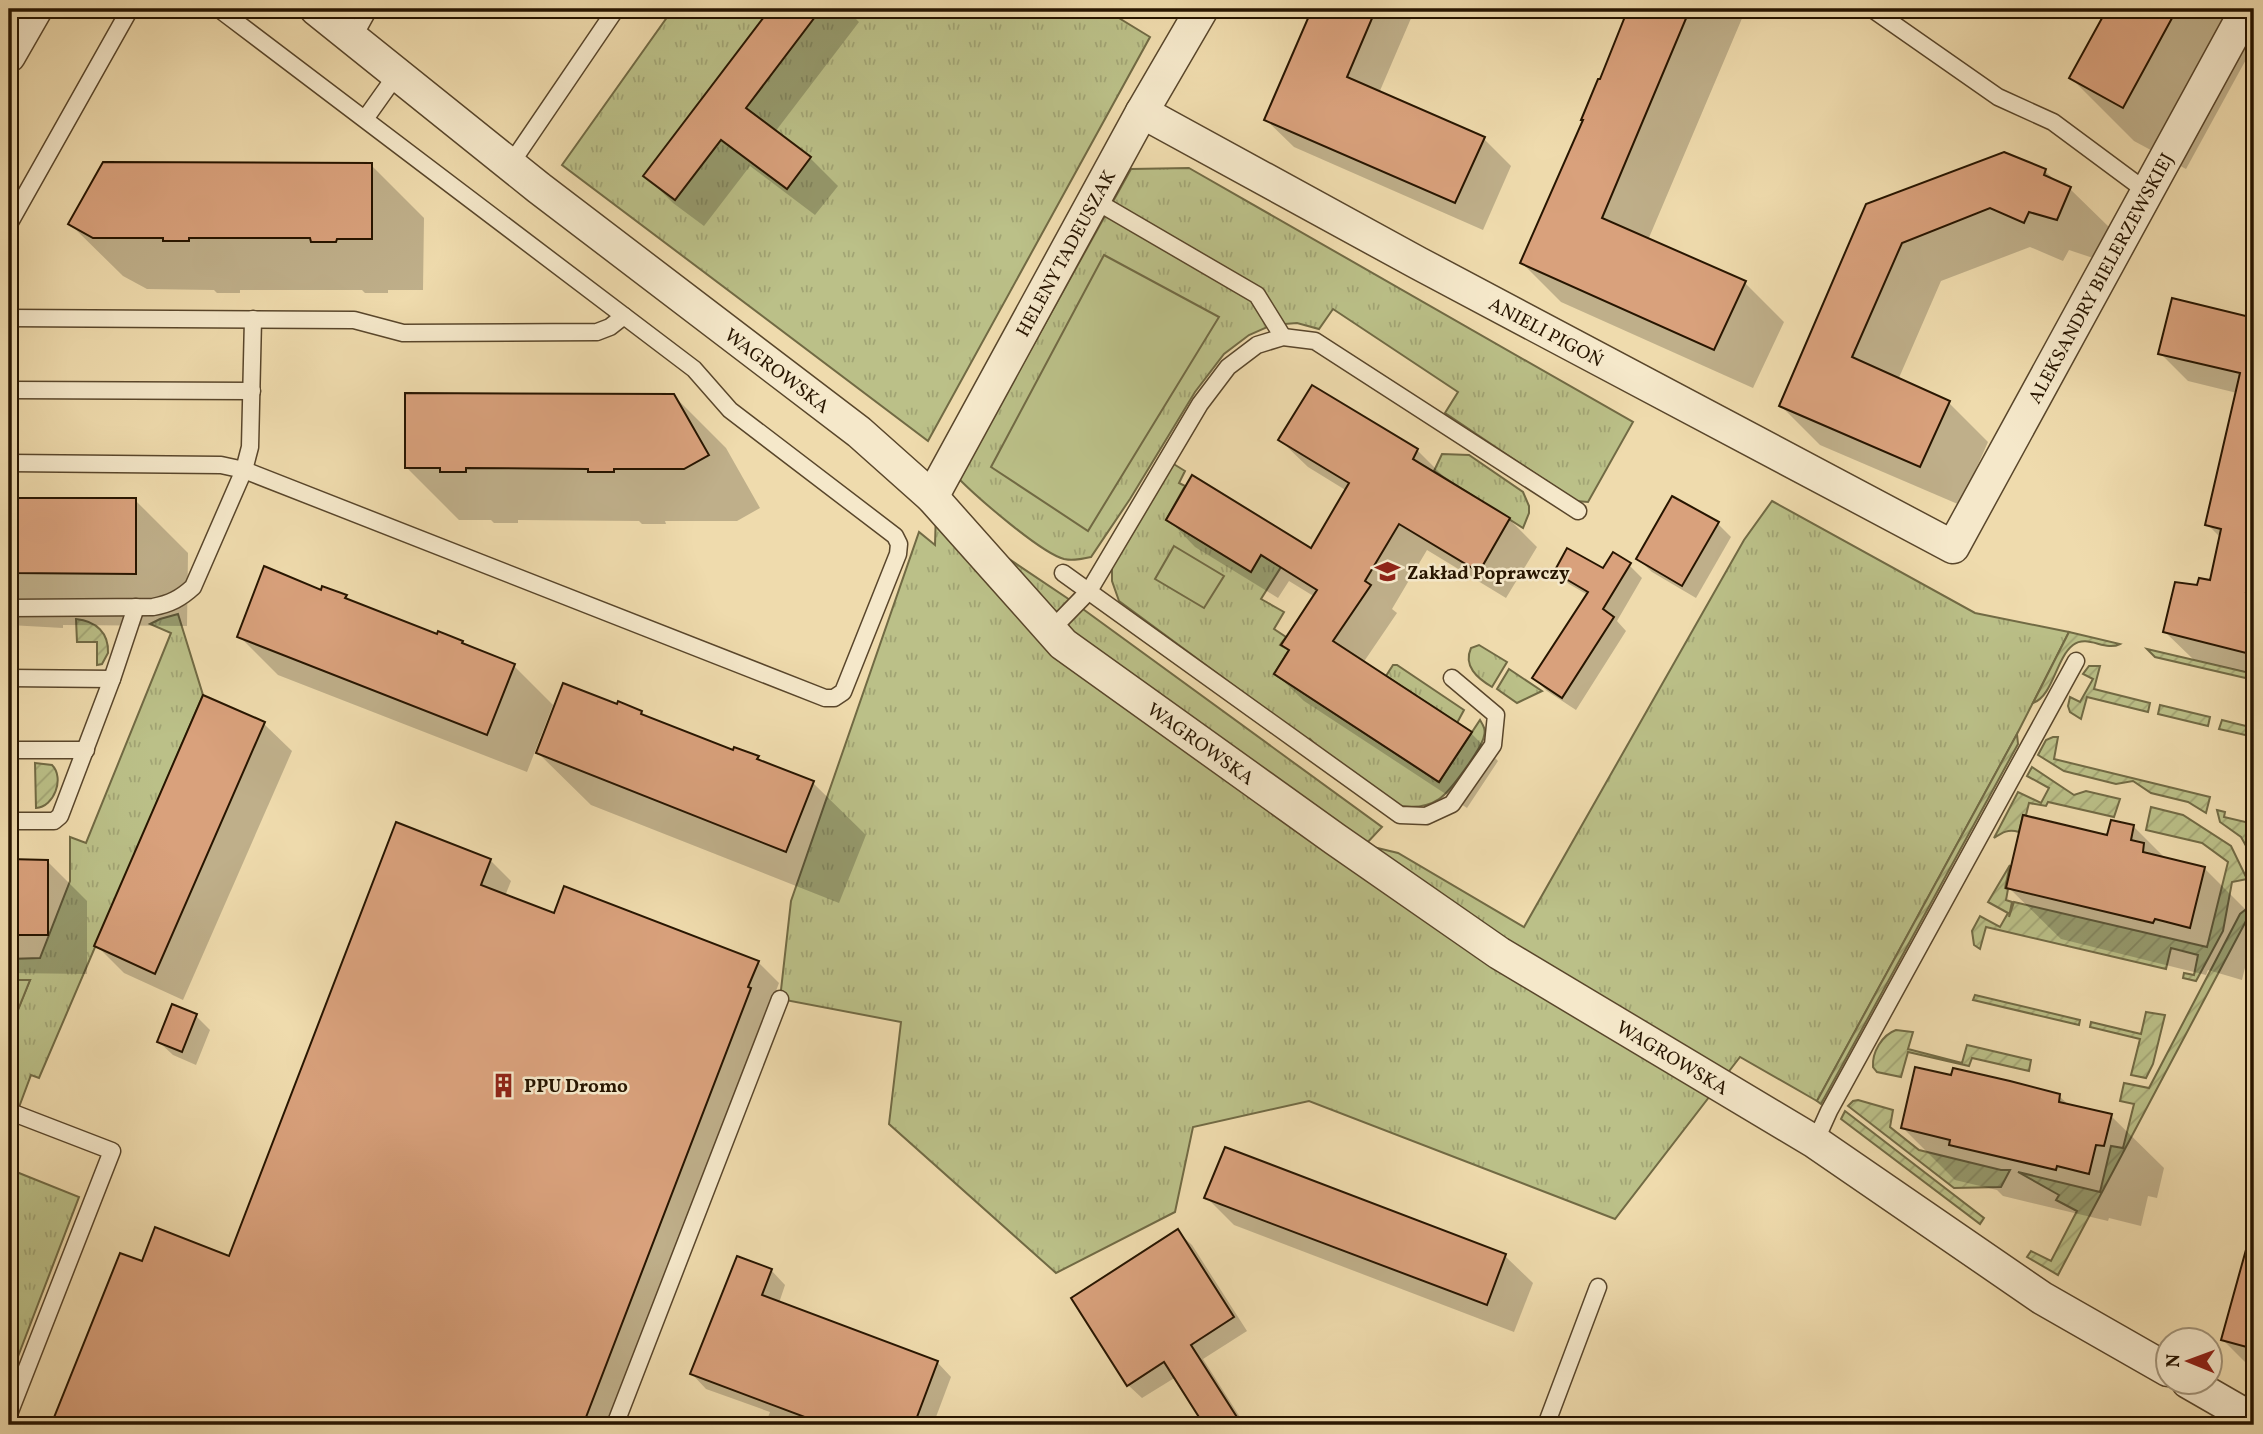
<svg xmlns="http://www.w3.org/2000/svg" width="2263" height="1434" viewBox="0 0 2263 1434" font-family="Vollkorn,serif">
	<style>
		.grass { fill: url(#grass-tufts); stroke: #716a44; stroke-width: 2 }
		.park { fill: url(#park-crowns); stroke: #716a44; stroke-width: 2 }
		.garden { fill: url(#garden-furrows); stroke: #716a44; stroke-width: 2 }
		.pitch { fill: #bbc088; stroke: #716a44; stroke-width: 2 }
		.shadow { fill: #0003 }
		.building { fill: #d9a17c; stroke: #271500; stroke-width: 2 }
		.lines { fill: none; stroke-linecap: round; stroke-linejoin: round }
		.service-casing { stroke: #59462b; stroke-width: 19 }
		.minor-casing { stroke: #59462b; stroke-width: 35 }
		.service { stroke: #f5e8ca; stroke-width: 16 }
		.minor { stroke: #f5e8ca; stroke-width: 32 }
		.labels { text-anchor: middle; stroke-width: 5; stroke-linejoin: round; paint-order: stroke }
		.street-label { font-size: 19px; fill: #271500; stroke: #f5e8ca }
		.poi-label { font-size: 19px; font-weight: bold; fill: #271500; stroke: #f5e8ca; text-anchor: start }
	</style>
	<defs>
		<pattern id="grass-tufts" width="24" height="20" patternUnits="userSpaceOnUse" patternTransform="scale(1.75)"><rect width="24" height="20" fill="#bbc088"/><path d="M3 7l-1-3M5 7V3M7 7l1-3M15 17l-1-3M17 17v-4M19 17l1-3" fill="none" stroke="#a1a474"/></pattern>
		<pattern id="park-crowns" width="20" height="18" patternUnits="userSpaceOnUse" patternTransform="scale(1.75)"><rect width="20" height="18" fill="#bbc088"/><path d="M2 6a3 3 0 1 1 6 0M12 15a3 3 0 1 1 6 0" fill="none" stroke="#a1a474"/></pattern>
		<pattern id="garden-furrows" width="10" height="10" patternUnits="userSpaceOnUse" patternTransform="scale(1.75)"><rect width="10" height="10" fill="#bbc088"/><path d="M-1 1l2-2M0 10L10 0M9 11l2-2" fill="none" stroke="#a1a474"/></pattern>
	</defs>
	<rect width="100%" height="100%" fill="#efdbad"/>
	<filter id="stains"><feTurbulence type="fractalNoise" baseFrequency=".00286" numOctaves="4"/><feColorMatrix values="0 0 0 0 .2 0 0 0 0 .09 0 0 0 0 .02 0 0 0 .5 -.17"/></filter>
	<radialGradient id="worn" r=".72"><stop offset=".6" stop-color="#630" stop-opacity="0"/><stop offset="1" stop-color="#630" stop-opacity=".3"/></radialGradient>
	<!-- grass -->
	<g class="grass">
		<polygon points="673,9 1104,9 1150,37 928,441 562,165"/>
		<path d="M1189 168 1633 422 1588 502 1576 501 1445 413 1458 392 1333 309 1319 329 1297 323 1272 325 1249 335 1224 354 1195 392 1130 499 1091 557C1082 559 1074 561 1064 559 1041 553 978 498 959 479L1131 169Z"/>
		<polygon points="1442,454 1469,455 1523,492 1529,506 1529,513 1523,528 1434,471"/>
		<path d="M1172 463 1185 471 1179 483 1185 486 1166 520 1250 571 1261 555 1281 567 1261 599 1284 612 1274 629 1286 637 1280 645 1289 650 1274 674 1439 782 1480 720C1483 725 1486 729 1484 736 1482 748 1450 792 1439 799 1427 807 1415 808 1401 806L1314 746V743L1310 739 1309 741 1119 601 1112 581V563Z"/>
		<polygon points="1772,501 1975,613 2069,632 2017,734 1817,1101 1740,1057 1615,1219 1309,1101 1193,1127 1175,1212 1056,1273 889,1124 901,1022 780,999 791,901 919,532 935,545 936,510 1076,604 1382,827 1365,845 1398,853 1524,927 1744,540"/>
		<polygon points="178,614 203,695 39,1078 31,1075 9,1134 9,1031 30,980 9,980 9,959 40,958 70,881 70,837 86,843 171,633 150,624 160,619"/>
		<path d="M1479 645 1507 662 1492 687C1477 678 1463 666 1471 648Z"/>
		<polygon points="1393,665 1397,665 1464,710 1457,723 1386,676"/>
		<polygon points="1509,669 1542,691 1517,703 1497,689"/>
		<polygon points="9,1169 79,1197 9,1380"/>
	</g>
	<!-- park -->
	<polygon class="park" points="9,980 30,980 12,1025 9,1023"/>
	<!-- garden -->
	<g class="garden">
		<path d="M76 619C96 621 109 633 108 653L102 664 97 665V642H77Z"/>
		<path d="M2069 632 2120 644C2105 652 2088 634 2073 645 2056 658 2053 696 2033 703Z"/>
		<polygon points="2147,649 2254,674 2254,680 2155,657"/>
		<polygon points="2089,666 2100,666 2094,689 2150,703 2148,712 2087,697 2081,719 2070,712 2068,706 2070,697 2080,702 2093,679 2083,674"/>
		<polygon points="2160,705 2210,717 2208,726 2158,714"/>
		<polygon points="2222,720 2254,728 2254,737 2219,729"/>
		<polygon points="2017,734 2018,744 1821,1104 1817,1101"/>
		<polygon points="2053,737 2058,737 2054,759 2210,797 2206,813 2188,802 2151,793 2133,781 2116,784 2064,771 2038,755 2046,740"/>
		<path d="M35 763 52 765C65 778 54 807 36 808Z"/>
		<path d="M2032 767 2074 795 2086 791 2120 799 2114 817 2048 802 2046 806 2029 803 2026 815H2023L2019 832C2008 829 2003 832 1994 838L2018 792 2041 803 2049 788 2027 776Z"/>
		<polygon points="2151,807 2183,815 2231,846 2247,879 2232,882 2223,931 2196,981 2183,978 2184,973 2194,975 2198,955 2171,948 2166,969 1986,927 1980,949 1974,945 1972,931 1980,916 2000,927 2008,913 1988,902 2010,865 2005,888 2008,889 2006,900 2012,902 2009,917 2014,902 2207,947 2228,862 2202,843 2146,830"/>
		<polygon points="2217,810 2225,812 2224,817 2254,824 2254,860 2241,837 2220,822"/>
		<polygon points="2254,903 2254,906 2058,1275 2027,1257 2031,1251 2051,1261 2077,1211 2056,1200 2059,1195 2018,1172 2100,1192 2111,1146 2123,1148 2134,1104 2120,1101 2124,1083 2149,1088 2240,914"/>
		<polygon points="1975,995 2080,1020 2079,1025 1973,1000"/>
		<polygon points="2146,1012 2165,1015 2153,1064 2146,1078 2131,1075 2140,1039 2090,1027 2091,1022 2141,1034"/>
		<path d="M1896 1030 1913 1032 1908 1049 1962 1063 1967 1045 2031 1060 2029 1071 1972 1058 1969 1066 1908 1052 1901 1077 1877 1072 1873 1067C1872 1052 1882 1035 1896 1030Z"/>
		<polygon points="1858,1100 1893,1110 1890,1127 1919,1150 2001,1170 2010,1170 2001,1187 1954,1188 1848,1106 1853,1101"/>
		<polygon points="1845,1111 1984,1218 1980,1224 1841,1119"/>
	</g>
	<!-- pitch -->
	<g class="pitch">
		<polygon points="1104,255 1219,317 1088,531 991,467"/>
		<polygon points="1174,546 1224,576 1204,608 1155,579"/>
	</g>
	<!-- shadow -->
	<g class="shadow">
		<polygon points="773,9 846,9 859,22 775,132 810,158 838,186 815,215 750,166 704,226 673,203 646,176"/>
		<polygon points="1314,9 1415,9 1379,93 1484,139 1511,166 1483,230 1294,147 1266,120"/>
		<polygon points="1631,9 1746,9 1648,240 1745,283 1784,322 1753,388 1561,302 1522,263 1601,82"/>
		<polygon points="1938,9 1962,9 1956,19"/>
		<polygon points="2109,9 2254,9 2254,45 2186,169 2134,141 2071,78"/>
		<polygon points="371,165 424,218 423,290 388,290 388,293 365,293 362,290 240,290 240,293 217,293 214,290 147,289 123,276 70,224"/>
		<polygon points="2045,171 2058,183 2070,189 2110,228 2096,259 2069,250 2063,261 2030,247 1941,281 1898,380 1949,403 1988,442 1960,505 1820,445 1781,406 1867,205"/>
		<polygon points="2173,300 2254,320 2254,674 2193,659 2165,632 2198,587 2211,582 2221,538 2207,524 2237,393 2188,381 2160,353"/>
		<polygon points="673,395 726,448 760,508 737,521 665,521 666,524 642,524 639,521 518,520 518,523 494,523 491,520 459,520 407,468"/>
		<polygon points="1280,440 1417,450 1444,477 1443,479 1509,519 1537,547 1506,598 1427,550 1392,609 1397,613 1363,663 1471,733 1498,761 1467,808 1304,701 1276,674 1290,652 1283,645 1315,597 1289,581 1278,598 1195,547 1168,519 1311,550 1347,491 1308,467"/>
		<polygon points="9,500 135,500 188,553 187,626 63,625 63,628 9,625"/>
		<polygon points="1718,524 1731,537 1696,598 1652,572 1638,559"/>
		<polygon points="1629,565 1642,578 1617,621 1626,631 1576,710 1547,691 1534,678 1588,595 1569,584 1556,571 1604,570"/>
		<polygon points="346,596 351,602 438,636 462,642 467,647 514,666 553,705 527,772 278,675 239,636"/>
		<polygon points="618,706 641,712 646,718 734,752 758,758 764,764 813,783 866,835 839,903 591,805 538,753"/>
		<polygon points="264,724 292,751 183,1000 124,973 96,945"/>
		<polygon points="2134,827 2166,859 2204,868 2254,918 2254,931 2242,980 2208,970 2206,975 2061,939 2008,887 2109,837"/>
		<polygon points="490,860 511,881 505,896 555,915 758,962 779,983 611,1425 53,1425 71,1376 143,1264 231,1258"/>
		<polygon points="9,861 48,862 87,901 87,974 9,973"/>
		<polygon points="196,1016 210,1030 196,1065 173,1055 159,1042"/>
		<polygon points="2059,1096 2070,1106 2111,1116 2164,1168 2157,1198 2148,1196 2141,1226 2109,1218 2108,1221 2003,1196 1997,1190 1955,1180 1903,1128"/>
		<polygon points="1206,1197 1505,1256 1533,1283 1514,1332 1234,1225"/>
		<polygon points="1178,1232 1192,1245 1247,1331 1203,1359 1245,1425 1206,1425 1176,1377 1142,1398 1128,1385"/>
		<polygon points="771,1270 785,1285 779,1303 937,1362 951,1377 933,1425 765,1425 770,1412 706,1389 692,1374"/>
		<polygon points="2239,1281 2254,1285 2254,1368 2250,1367 2223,1340"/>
	</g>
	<!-- building -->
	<g class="building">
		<polygon points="770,9 821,9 746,108 811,157 787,189 721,140 675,200 643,176"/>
		<polygon points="1312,9 1376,9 1347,77 1485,137 1455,203 1264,120"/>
		<polygon points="1628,9 1690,9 1602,218 1746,281 1714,350 1520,263 1583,120 1581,120 1598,79 1600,79"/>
		<polygon points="2107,9 2177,9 2123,108 2069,78"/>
		<polygon points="2004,152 2046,169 2044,175 2071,187 2057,220 2029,212 2024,223 1990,208 1902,243 1852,357 1950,401 1920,467 1779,406 1866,204"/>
		<polygon points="103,162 372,163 372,239 337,239 336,242 311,242 310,238 189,238 189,241 163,241 163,238 93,238 68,224"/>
		<polygon points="2172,298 2254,318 2254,559 2246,592 2254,594 2254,655 2163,632 2175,582 2197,585 2199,578 2210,580 2221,529 2205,525 2240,373 2158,354"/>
		<polygon points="1312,385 1418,449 1413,459 1510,518 1479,572 1399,524 1365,581 1371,585 1333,641 1472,732 1439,782 1274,674 1289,650 1281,645 1317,590 1261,555 1251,572 1166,520 1192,475 1311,548 1349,483 1278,440"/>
		<polygon points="405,393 674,394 709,455 684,469 614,469 614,472 588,472 588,469 466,468 466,472 440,472 440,468 405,468"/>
		<polygon points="1672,496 1719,522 1682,586 1636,559"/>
		<polygon points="9,498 136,498 136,574 9,573"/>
		<polygon points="1567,548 1603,568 1613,552 1631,563 1603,609 1614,617 1562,698 1532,678 1588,592 1554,572"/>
		<polygon points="264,566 321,590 322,586 347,595 345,598 437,634 438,631 463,641 462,643 515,664 487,735 237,637"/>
		<polygon points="563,683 617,704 618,701 642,711 641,714 733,750 734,747 759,756 757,759 814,781 786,852 536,753"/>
		<polygon points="203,695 265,722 155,974 94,946"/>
		<polygon points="2023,815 2107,835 2111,820 2134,825 2131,840 2144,843 2143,852 2205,867 2190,928 2155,919 2153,923 2006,888"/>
		<polygon points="396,822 491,859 481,885 554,913 564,886 759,961 748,987 751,988 583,1425 51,1425 120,1253 142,1261 155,1227 229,1256"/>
		<polygon points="9,859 48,860 48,935 9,935"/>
		<polygon points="172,1004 197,1014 182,1052 157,1042"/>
		<polygon points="1915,1067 1951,1075 1953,1068 2010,1081 2060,1094 2059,1102 2112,1114 2104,1146 2096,1145 2089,1174 2057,1166 2056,1170 1949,1145 1950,1140 1901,1128"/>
		<polygon points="1225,1147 1506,1254 1487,1305 1204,1198"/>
		<polygon points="1178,1229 1234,1317 1191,1345 1242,1425 1204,1425 1164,1362 1127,1386 1071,1298"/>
		<polygon points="2247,1246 2254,1247 2254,1349 2221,1340"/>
		<polygon points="737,1256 772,1269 762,1295 938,1361 914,1425 826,1425 690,1374"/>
	</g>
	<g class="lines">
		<defs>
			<g id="service">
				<polyline points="1872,9 1998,97 2053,122 2146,191"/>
				<polyline points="353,38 369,9"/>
				<polyline points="365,119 397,74"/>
				<polyline points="510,165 616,9"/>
				<polyline points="1094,200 1257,295 1283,337"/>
				<polyline points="9,224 130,9"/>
				<polyline points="9,318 354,320 403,333 597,332 610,327 624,316"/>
				<polyline points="9,390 252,391"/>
				<polyline points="9,463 221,465 244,470 825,698 834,698 843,692 898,554 899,544 895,536 730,410 694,369 219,9"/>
				<polyline points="1063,573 1400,815 1426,816 1452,804 1493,745 1496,715 1452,678"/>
				<path d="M9 608 153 607C170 604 181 598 193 587L244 470 250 447 253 319"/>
				<polyline points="1051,630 1089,591 1200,404 1228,367 1257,345 1283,337 1315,341 1578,511"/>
				<polyline points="9,678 112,679"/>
				<polyline points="9,750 86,750"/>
				<polyline points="9,821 54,821 60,816 112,679 136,607"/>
				<polyline points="1815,1142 1829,1111 2076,661"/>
				<polyline points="9,1414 112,1151 16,1114"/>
				<polyline points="615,1425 780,999"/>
				<polyline points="1546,1425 1598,1287"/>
			</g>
			<g id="minor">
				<path id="s1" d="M316 9 539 188 859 432 932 497 1063 644 1335 839 1499 953 1815 1142 2042 1298 2168 1370"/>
				<polyline points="9,56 36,9"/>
				<path id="s2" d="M1142 112 1418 263 1953 547 2247 9"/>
				<path id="s3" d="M932 497 1142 112 1202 9"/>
				<polyline points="2188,1382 2254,1420"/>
			</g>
		</defs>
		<!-- service casing -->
		<use href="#service" class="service-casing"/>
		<!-- minor casing -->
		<use href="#minor" class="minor-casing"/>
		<!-- service -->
		<use href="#service" class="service"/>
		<!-- minor -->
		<use href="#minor" class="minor"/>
	</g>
	<!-- icons -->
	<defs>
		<symbol id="school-bare" viewBox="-9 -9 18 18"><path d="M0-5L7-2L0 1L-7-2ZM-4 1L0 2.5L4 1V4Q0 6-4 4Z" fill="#8f2418" stroke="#f5e8ca" stroke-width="2.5" paint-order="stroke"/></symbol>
		<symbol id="building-bare" viewBox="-9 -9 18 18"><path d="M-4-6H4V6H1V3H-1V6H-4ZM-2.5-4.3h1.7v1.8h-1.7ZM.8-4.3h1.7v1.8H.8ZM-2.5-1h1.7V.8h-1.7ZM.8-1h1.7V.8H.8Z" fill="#8f2418" stroke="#f5e8ca" stroke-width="2.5" paint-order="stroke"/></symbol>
	</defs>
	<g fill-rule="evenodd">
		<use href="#school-bare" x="1370" y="554" width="35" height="35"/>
		<use href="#building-bare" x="486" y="1068" width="35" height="35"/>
	</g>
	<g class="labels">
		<!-- street labels -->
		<g class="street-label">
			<text dy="7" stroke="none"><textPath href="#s3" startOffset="278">HELENY TADEUSZAK</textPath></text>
			<text dy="7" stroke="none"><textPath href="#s2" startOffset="1227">ALEKSANDRY BIELERZEWSKIEJ</textPath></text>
			<text dy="7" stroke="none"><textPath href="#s2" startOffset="460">ANIELI PIGOŃ</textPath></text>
			<text dy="7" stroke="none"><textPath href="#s1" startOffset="586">WAGROWSKA</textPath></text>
			<text dy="7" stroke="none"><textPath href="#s1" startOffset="1153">WAGROWSKA</textPath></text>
			<text dy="7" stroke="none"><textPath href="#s1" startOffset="1720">WAGROWSKA</textPath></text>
		</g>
		<!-- poi labels -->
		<g class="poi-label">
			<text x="1407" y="579">Zakład Poprawczy</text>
			<text x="524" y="1092">PPU Dromo</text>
		</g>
	</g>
	<!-- margin -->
	<rect width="2263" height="1434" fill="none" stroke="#efdbad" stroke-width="35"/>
	<rect x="10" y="10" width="2242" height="1413" fill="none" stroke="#271500" stroke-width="3.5"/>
	<rect x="18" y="18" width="2228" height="1399" fill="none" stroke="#271500" stroke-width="2"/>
	<!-- north arrow -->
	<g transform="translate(2189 1361) rotate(271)"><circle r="33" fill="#f5e8ca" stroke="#a39479" stroke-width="2"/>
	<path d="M0-5L12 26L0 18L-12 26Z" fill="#8f2418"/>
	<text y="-10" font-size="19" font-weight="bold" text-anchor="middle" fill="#271500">N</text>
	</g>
	<rect width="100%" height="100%" filter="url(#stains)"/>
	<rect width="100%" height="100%" fill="url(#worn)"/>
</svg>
